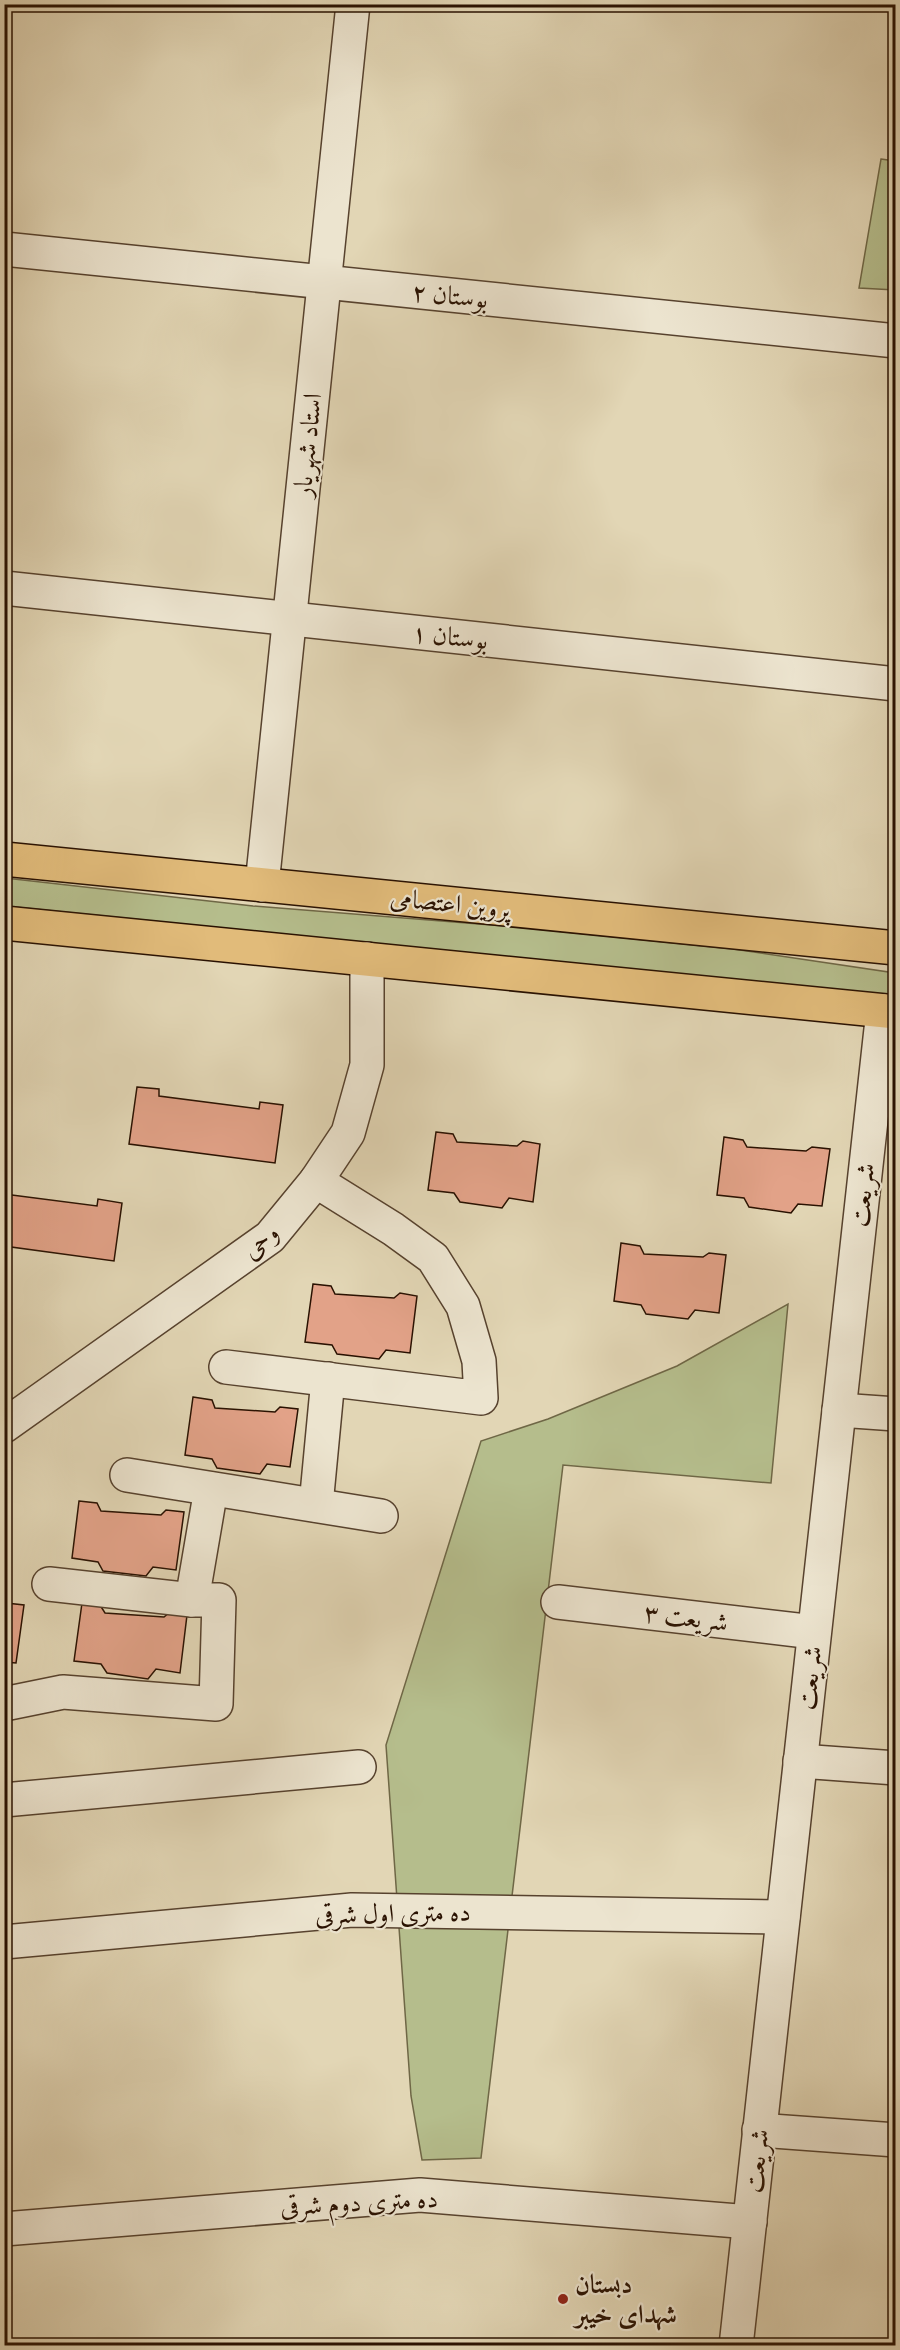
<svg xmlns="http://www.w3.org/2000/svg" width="900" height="2350" viewBox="0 0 900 2350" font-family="'IM FELL DW Pica',Amiri,serif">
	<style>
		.green { fill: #b5bd8c; stroke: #6f6746; stroke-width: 1.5 }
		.building { fill: #e2a288; stroke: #291101; stroke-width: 1.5 }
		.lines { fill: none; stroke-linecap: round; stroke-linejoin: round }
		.minor-casing { stroke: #57422e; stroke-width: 36 }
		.major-casing { stroke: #291101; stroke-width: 36 }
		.minor { stroke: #ece4cf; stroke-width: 33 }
		.major { stroke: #e1bb7a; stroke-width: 33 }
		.poi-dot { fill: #8f2418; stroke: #ece4cf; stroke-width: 2 }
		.labels { text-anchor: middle; stroke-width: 4.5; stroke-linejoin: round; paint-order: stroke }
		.street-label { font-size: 26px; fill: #291101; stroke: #ece4cf }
		.poi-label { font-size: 26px; font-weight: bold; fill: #291101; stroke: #ece4cf; text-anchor: start }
	</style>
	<rect width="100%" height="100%" fill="#e2d6b5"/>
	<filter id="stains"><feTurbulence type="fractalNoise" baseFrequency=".00333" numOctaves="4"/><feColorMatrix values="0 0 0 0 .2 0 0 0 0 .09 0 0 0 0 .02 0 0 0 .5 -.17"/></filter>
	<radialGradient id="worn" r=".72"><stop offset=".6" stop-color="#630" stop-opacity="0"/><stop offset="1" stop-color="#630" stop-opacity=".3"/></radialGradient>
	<!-- green -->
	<g class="green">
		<polygon points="881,159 895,161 895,290 859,288"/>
		<polygon points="5,878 253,906 517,927 733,949 895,973 895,996 5,906"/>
		<polygon points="788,1304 771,1483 563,1465 481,2158 422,2160 411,2096 386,1745 481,1441 548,1419 677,1366"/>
	</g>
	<!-- building -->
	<g class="building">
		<polygon points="137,1087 159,1089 159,1096 259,1109 260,1102 283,1105 275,1163 129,1144"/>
		<polygon points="436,1132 453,1134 457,1142 517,1146 523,1141 540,1144 533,1202 509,1198 502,1208 460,1202 454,1193 428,1190"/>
		<polygon points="724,1137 743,1140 747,1147 806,1151 812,1147 830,1149 822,1206 798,1204 791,1213 749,1207 744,1198 717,1195"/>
		<polygon points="4,1194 97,1206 98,1199 122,1203 114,1261 4,1246"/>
		<polygon points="621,1243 640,1246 644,1254 703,1257 709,1253 726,1255 719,1313 695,1310 688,1319 646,1314 641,1305 614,1301"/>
		<polygon points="313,1284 331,1286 335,1294 394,1298 400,1293 417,1296 410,1353 386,1350 379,1359 337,1354 332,1345 305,1342"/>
		<polygon points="193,1397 212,1400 215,1408 275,1412 280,1407 298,1409 290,1467 267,1464 260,1474 217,1468 212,1459 185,1455"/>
		<polygon points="79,1501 97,1503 101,1511 161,1515 166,1510 184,1512 176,1570 153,1567 146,1576 103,1571 98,1562 72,1558"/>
		<polygon points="6,1603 24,1605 16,1663 4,1662"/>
		<polygon points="82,1603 100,1605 105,1613 164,1617 170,1612 187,1615 180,1673 156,1669 148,1679 107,1673 101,1664 74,1661"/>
	</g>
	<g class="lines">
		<defs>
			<g id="minor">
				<polyline points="4,249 896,341"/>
				<polyline points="4,588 896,684"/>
				<polyline points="262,885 353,4"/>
				<polyline points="226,1367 481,1398 479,1361 463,1306 433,1258 393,1229 316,1181"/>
				<polyline points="839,1410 896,1414"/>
				<polyline points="4,1426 270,1237 316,1181 348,1133 367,1065 367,959"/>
				<polyline points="127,1475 381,1516"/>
				<polyline points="316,1505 328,1379"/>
				<polyline points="192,1600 211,1489"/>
				<polyline points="558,1602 814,1632"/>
				<polyline points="4,1704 63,1692 216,1704 219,1600 192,1600 49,1584"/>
				<polyline points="800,1761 896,1768"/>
				<polyline points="4,1800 359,1767"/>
				<polyline points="4,1942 352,1910 783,1917"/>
				<polyline points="759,2130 896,2140"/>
				<polyline points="4,2229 420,2195 750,2222"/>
				<polyline points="736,2346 883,1011"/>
			</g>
			<g id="major">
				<polyline points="4,859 896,948"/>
				<polyline points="4,923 896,1012"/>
			</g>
		</defs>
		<!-- minor casing -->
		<use href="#minor" class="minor-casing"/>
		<!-- major casing -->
		<use href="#major" class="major-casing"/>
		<!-- minor -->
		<use href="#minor" class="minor"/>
		<!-- major -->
		<use href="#major" class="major"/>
	</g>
	<!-- markers -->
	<circle class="poi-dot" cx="563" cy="2299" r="6"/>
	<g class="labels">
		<!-- street labels -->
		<g class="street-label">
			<text transform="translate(450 295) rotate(6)" y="9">بوستان ۲</text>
			<text transform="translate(307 445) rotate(-84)" y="9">استاد شهریار</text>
			<text transform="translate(450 636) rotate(6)" y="9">بوستان ۱</text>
			<text transform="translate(450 903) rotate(6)" y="9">پروین اعتصامی</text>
			<text transform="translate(862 1195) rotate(-84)" y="9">شریعت</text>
			<text transform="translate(260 1241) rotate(-41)" y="9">وحی</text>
			<text transform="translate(686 1617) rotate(7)" y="9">شریعت ۳</text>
			<text transform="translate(809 1678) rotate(-84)" y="9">شریعت</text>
			<text transform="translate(393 1913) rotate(-1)" y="9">ده متری اول شرقی</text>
			<text transform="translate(756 2161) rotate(-84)" y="9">شریعت</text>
			<text transform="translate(359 2202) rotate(-3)" y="9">ده متری دوم شرقی</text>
		</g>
		<!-- poi labels -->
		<g class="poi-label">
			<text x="575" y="2293">دبستان<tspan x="575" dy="30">شهدای خیبر</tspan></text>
		</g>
	</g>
	<!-- margin -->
	<rect width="900" height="2350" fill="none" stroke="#e2d6b5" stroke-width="24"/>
	<rect x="6" y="6" width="888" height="2338" fill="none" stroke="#291101" stroke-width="3"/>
	<rect x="12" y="12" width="876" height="2326" fill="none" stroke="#291101" stroke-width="1.5"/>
	<rect width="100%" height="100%" filter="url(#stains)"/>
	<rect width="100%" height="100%" fill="url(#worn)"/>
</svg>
